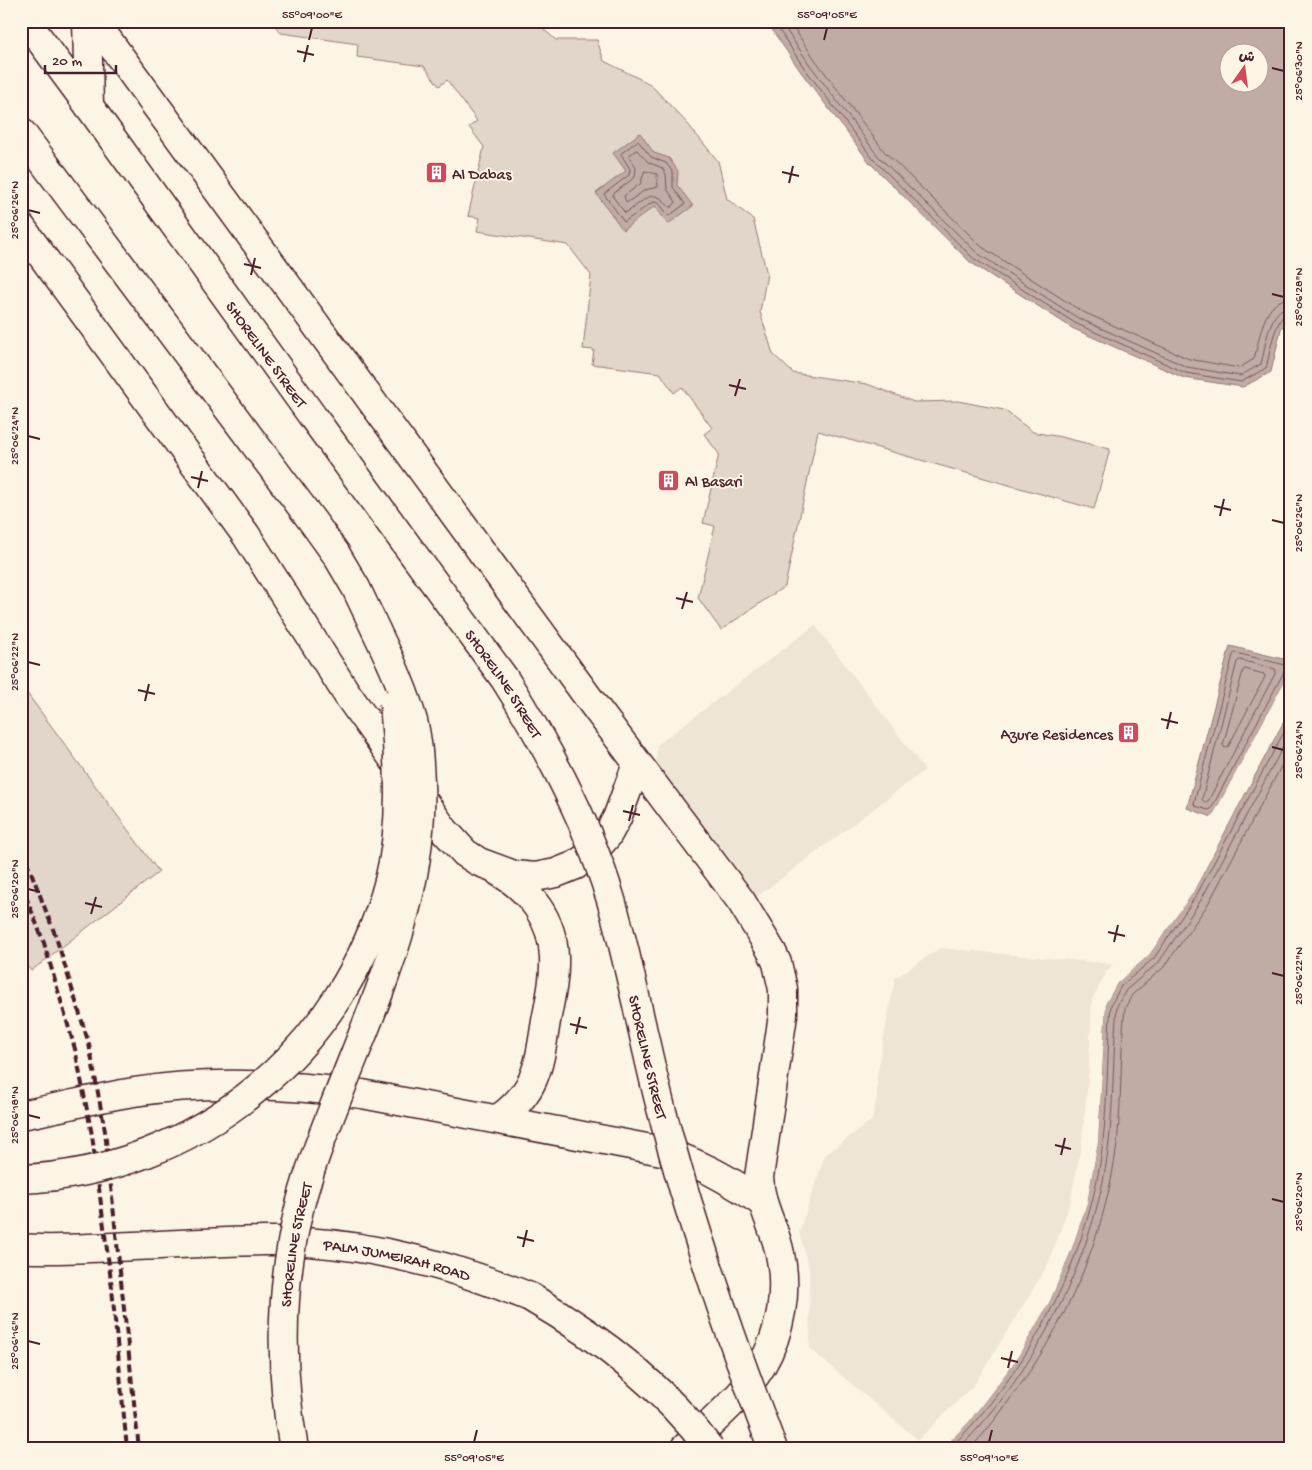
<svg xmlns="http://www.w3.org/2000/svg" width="1312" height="1470" viewBox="0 0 1312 1470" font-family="'Gochi Hand','Playpen Sans Arabic',sans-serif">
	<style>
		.built { fill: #eee5d7 }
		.green { fill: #e2d5ca; stroke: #967a7a }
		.water { fill: #c0aca5; stroke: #917474; fill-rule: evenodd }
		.pier { fill: #fcf5e5 }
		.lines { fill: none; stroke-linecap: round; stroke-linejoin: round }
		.shore { stroke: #79575c; stroke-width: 1 }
		.tertiary-casing { stroke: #4a1f2b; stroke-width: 31 }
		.secondary-casing { stroke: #4a1f2b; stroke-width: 31 }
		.tertiary { stroke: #fcf5e5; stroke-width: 28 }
		.secondary { stroke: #fcf5e5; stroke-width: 28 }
		.rail { stroke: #4a1f2b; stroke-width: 4; stroke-dasharray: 8 4; stroke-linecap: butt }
		.secondary-bridge-casing { stroke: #4a1f2b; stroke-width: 31; stroke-linecap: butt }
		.secondary-bridge { stroke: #fcf5e5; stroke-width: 28 }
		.ticks { fill: none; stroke: #4a1f2b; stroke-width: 2 }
		.labels { text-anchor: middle; stroke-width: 4; stroke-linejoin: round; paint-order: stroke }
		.poi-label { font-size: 16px; fill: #4a1f2b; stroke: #fcf5e5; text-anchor: start }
		.street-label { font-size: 16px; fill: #4a1f2b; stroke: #fcf5e5 }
		.neatline { fill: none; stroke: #4a1f2b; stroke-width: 2 }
		.ticks-label { font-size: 12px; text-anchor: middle; fill: #4a1f2b }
	</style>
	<rect width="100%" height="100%" fill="#fcf5e5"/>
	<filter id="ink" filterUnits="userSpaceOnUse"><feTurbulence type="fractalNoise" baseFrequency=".02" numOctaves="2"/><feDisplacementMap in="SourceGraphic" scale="10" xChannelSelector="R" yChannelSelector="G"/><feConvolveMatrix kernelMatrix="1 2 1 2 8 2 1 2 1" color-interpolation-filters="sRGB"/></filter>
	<g filter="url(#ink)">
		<!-- built -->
		<g class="built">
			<polygon points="815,625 925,770 754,899 656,771 657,745"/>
			<polygon points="940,948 1113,964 1107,971 1092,1000 1088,1080 1081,1148 1070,1203 1048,1265 974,1385 918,1440 810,1349 809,1269 799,1232 825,1155 872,1120 877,1096 877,1075 895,978"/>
		</g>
		<!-- green -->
		<g class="green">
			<polygon points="271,21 534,21 556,40 597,40 604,61 650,84 686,122 718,161 727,199 753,219 767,274 760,312 773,354 793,373 867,384 914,402 958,401 1004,410 1033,432 1061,437 1110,449 1094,509 818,431 785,586 721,630 698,598 715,526 703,523 719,454 704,434 712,428 682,387 674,393 660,373 592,364 594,350 583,349 591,275 568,245 477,231 480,218 468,216 484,147 469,127 477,121 447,80 439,86 424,66 357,57 358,44 281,33"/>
			<polygon points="21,685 159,872 31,971 21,958"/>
		</g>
		<!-- water -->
		<g class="water">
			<path d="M766 21H1291V314L1281 329 1271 372 1243 387 1184 378 1072 328 970 262 870 163 801 72ZM1230 52H1260V82H1230Z"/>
			<polygon points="640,133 654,153 669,158 678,171 677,185 693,206 668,224 655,206 623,230 596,193 626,171 613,153"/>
			<polygon points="1230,646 1291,661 1291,669 1212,817 1187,808"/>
			<polygon points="1291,708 1291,1449 942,1449 968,1423 1016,1360 1050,1301 1071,1251 1087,1203 1098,1142 1106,1003 1117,983 1149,955 1192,894"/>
		</g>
		<!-- pier -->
		<g class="pier">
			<polygon points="1291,669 1291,674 1215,818 1211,819"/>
			<polygon points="1291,706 1192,894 1149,955 1117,983 1106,1003 1098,1142 1087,1203 1071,1251 1050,1301 1016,1360 968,1423 942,1449 940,1449 966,1422 1014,1359 1048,1300 1069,1250 1085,1202 1096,1142 1104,1002 1115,981 1148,953 1190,892 1289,707"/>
		</g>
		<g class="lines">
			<!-- shore -->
			<g class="shore">
				<path d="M773 21 805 69 874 160 973 258 1075 323 1186 373 1241 382 1266 368C1270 355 1274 314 1291 312"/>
				<path d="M780 21 810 65 878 156 977 253 1078 318 1187 367 1240 376 1261 364C1266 347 1268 307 1291 306"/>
				<path d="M789 21 816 61 884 151 982 247 1081 311 1189 359 1239 368 1254 359C1260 338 1263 299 1291 298"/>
				<polygon points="638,141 651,157 666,163 673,172 673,187 685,204 669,216 659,203 653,202 624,222 604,194 629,175 630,169 621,154"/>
				<path d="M637 150 648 162 662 168 666 174 667 189 676 202 672 207H669C652 183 643 204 625 213L613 197V194L635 177 636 168 629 156Z"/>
				<polygon points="645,171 657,174 658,187 645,190 628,202 626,202 624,196 640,184"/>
				<polygon points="1236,653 1285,665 1286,668 1211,809 1208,810 1195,806 1194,803 1233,655"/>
				<polygon points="1240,660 1275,669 1276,672 1208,801 1205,803 1202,799 1237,662"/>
				<polygon points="1245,669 1264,674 1265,677 1228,747 1225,748 1223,745 1243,671"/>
				<path d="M949 1449C1030 1370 1091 1254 1103 1141 1108 1096 1107 1050 1111 1005L1121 986 1154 958 1196 896 1291 719"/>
				<path d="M958 1449C1036 1373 1098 1250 1109 1142 1114 1097 1113 1051 1117 1006L1126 990 1159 962 1201 900 1291 732"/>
				<path d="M969 1449C985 1434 997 1417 1010 1399 1066 1325 1105 1238 1117 1144 1122 1099 1120 1053 1125 1008L1132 995 1165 966 1208 904 1291 748"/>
			</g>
			<defs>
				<g id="tertiary">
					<path d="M94 21 593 704 741 901 772 952 777 963 783 989V1015L759 1177C760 1207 775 1227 780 1254 788 1291 781 1332 762 1365 744 1396 710 1423 684 1449"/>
					<polyline points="21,227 246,535 347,694 444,830 465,853 479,862 514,875 535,877 556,873 576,865 593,852 607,836 617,818 637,764"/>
					<path d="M21 1115C59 1108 96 1098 134 1092 209 1080 286 1084 362 1094L662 1151C700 1163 729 1180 762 1202"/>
					<path d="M498 1119C537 1092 539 1065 546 1021 550 1000 555 979 554 957 553 920 530 890 499 872"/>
				</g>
				<g id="secondary">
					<path id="s1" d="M26 21 89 106 313 417"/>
					<polyline points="87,21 89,106"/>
					<polyline points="21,132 313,522 336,554 356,588 390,660"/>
					<path id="s2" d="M21 1248C51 1251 82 1248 112 1247 163 1245 214 1242 264 1241 357 1239 446 1263 530 1297"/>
				</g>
			</defs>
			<!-- tertiary casing -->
			<use href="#tertiary" class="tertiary-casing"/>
			<!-- secondary casing -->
			<use href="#secondary" class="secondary-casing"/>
			<!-- tertiary -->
			<use href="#tertiary" class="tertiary"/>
			<!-- secondary -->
			<use href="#secondary" class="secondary"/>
			<!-- rail -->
			<g class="rail">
				<polyline points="21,850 31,872 56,937 89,1044 105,1131 139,1449"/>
				<polyline points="21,884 44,943 75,1049 92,1135 112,1288 127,1449"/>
			</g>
			<defs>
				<g id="secondary-bridge">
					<path id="s3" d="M313 417 504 678C548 747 587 820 611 900 631 968 643 1039 661 1108 691 1224 730 1337 773 1449"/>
					<path d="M21 1179C196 1172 345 1050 389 881 404 822 399 763 394 703"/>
					<path d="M530 1297C599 1337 662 1385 710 1449"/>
					<path id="s4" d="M294 1449C279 1368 280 1285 300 1205 309 1170 322 1137 335 1104 376 998 425 898 420 782 419 761 418 741 413 721 407 700 399 680 390 660"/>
				</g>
			</defs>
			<!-- secondary-bridge casing -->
			<use href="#secondary-bridge" class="secondary-bridge-casing"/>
			<!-- secondary-bridge -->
			<use href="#secondary-bridge" class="secondary-bridge"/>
		</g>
	</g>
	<!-- ticks -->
	<path class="ticks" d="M309 40 312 28M824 40 827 28M297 51 314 55M304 62 308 45M1272 68 1284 71M782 172 799 176M789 183 793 166M28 210 40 213M244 264 261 268M251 275 255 258M1272 294 1284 297M729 385 746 389M735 396 740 379M28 436 40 439M191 477 208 481M198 488 202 471M1214 506 1231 510M1220 516 1224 499M1272 520 1284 523M676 598 693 602M682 609 687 592M28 662 40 665M138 690 155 694M145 701 149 684M1161 719 1178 723M1167 729 1171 712M1272 747 1284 750M623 811 640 815M629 821 633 805M28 889 40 892M85 903 102 907M91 914 96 897M1108 932 1125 936M1114 942 1118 925M1272 973 1284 976M570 1024 587 1028M576 1034 580 1017M28 1115 40 1118M1055 1145 1071 1149M1061 1155 1065 1138M1272 1199 1284 1202M517 1237 534 1241M523 1247 527 1230M28 1341 40 1344M1001 1358 1018 1362M1008 1368 1012 1351M474 1442 477 1430M989 1442 992 1430"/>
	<!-- icons -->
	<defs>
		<symbol id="building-square" viewBox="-11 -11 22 22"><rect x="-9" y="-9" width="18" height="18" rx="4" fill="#d1495b" stroke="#fcf5e5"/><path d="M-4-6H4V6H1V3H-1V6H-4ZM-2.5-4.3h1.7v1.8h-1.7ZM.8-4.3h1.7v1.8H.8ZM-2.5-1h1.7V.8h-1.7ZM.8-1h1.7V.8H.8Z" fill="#fff"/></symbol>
	</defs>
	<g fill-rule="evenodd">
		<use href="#building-square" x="424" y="160" width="25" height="25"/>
		<use href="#building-square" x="656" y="468" width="25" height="25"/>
		<use href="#building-square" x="1116" y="720" width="25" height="25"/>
	</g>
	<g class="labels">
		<!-- poi labels -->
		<g class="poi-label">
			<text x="452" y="179">Al Dabas</text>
			<text x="685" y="486">Al Basari</text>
			<text x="1113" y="739" text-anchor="end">Azure Residences</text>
		</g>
		<!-- street labels -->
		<g class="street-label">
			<text dy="6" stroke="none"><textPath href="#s1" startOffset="411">SHORELINE STREET</textPath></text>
			<text dy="6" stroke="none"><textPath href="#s3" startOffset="328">SHORELINE STREET</textPath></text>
			<text dy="6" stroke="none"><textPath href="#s3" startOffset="732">SHORELINE STREET</textPath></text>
			<text dy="6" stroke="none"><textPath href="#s4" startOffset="206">SHORELINE STREET</textPath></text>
			<text dy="6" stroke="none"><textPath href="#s2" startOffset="378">PALM JUMEIRAH ROAD</textPath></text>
		</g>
	</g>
	<!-- margin -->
	<rect width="1312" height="1470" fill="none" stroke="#fcf5e5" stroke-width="55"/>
	<!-- north arrow -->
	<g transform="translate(1244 68) rotate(14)"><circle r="24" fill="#fcf5e5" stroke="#b59f9b"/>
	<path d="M0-4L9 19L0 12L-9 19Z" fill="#d1495b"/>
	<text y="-8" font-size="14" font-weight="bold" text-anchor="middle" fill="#4a1f2b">ش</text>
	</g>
	<!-- scale -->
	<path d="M45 65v8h71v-8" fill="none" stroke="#4a1f2b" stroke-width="2.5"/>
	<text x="52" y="65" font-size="15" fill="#4a1f2b" stroke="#fcf5e5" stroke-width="4" paint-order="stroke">20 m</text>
	<rect x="28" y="28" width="1256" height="1414" class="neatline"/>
	<g class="ticks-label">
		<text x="312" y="18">55°09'00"E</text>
		<text x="827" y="18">55°09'05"E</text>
		<text transform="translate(1298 71) rotate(-90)" y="4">25°06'30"N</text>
		<text transform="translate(14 210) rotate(-90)" y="4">25°06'26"N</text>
		<text transform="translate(1298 297) rotate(-90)" y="4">25°06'28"N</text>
		<text transform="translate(14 436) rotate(-90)" y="4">25°06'24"N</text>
		<text transform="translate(1298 523) rotate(-90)" y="4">25°06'26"N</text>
		<text transform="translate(14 662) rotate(-90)" y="4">25°06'22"N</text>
		<text transform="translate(1298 750) rotate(-90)" y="4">25°06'24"N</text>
		<text transform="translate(14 889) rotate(-90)" y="4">25°06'20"N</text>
		<text transform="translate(1298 976) rotate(-90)" y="4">25°06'22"N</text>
		<text transform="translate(14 1115) rotate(-90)" y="4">25°06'18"N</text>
		<text transform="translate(1298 1202) rotate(-90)" y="4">25°06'20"N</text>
		<text transform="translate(14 1341) rotate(-90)" y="4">25°06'16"N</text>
		<text x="474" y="1461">55°09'05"E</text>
		<text x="989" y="1461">55°09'10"E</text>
	</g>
</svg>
